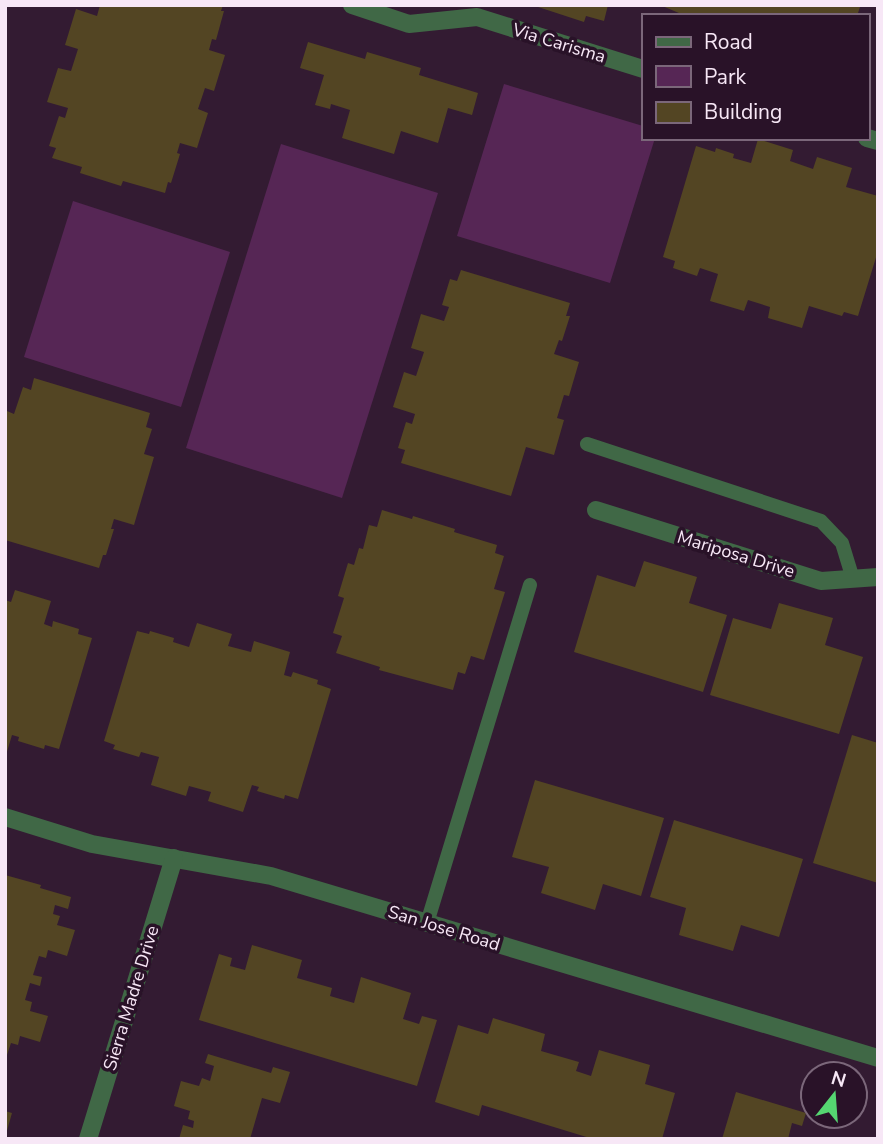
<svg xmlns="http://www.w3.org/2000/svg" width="883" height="1144" viewBox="0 0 883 1144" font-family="'Nunito Sans',sans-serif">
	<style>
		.green { fill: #562655 }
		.building { fill: #534523 }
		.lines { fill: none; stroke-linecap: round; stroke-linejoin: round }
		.service { stroke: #406846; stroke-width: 14 }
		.minor { stroke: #406846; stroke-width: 18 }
		.labels { text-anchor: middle; stroke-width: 7; stroke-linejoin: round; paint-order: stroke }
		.street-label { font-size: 18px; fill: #f7e7f6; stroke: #291228 }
	</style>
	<rect width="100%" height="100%" fill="#331b32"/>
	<!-- green -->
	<g class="green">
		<polygon points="504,84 643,126 643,138 655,138 610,283 457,236"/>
		<polygon points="281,144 438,193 342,498 186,448"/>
		<polygon points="73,201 230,252 181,407 24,357"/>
	</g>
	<!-- building -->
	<g class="building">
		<polygon points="100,5 223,5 221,11 224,11 216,40 212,39 209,50 225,55 214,91 205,88 198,109 208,113 197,148 180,143 177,153 180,154 171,183 168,182 165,193 123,181 121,186 80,173 82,167 52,158 56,148 49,146 59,116 65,118 68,108 47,102 58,68 71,71 78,49 65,45 76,9 97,16"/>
		<polygon points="532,5 608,5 604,21 586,16 584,22"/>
		<polygon points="660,5 856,5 860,7 857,16 686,16"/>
		<polygon points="308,42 365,59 367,52 421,68 419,75 478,93 472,115 448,108 438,143 401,131 394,154 342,138 350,110 331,104 330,109 315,105 324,75 300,68"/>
		<polygon points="758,139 793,150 790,161 813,169 817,157 852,168 846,187 878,196 878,251 858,316 844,312 842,316 809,306 802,328 768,318 770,307 748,300 744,311 710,301 718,274 700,268 697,276 673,268 675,261 663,257 696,146 715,152 716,148 734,154 733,158 751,163"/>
		<polygon points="461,270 570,303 566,316 570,316 562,341 559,340 554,354 579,362 569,396 564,395 557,418 564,420 554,455 526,447 511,496 401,463 405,450 398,448 406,422 412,424 415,414 393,407 404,372 416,376 424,352 411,348 421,314 444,321 449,307 442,305 450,279 457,281"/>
		<polygon points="34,378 150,413 146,427 152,429 144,454 154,457 134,525 114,519 111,529 114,529 106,555 103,555 99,568 5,540 5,417 7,411 14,414 23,387 31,390"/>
		<polygon points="382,510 412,519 413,516 455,529 454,532 497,545 495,553 504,556 494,589 505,592 484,660 471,656 465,674 458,672 453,690 379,670 380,667 336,653 342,636 333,633 344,598 338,596 348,563 354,565 359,548 363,549 369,525 377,527"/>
		<polygon points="644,561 697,577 689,603 727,615 703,692 574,652 597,575 635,587"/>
		<polygon points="15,590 51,601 44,624 52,627 53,621 79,629 78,634 92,638 59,749 45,745 44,749 18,741 19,737 12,735 6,755 5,600 11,602"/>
		<polygon points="779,603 833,618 825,645 863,657 839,734 710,695 733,618 771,629"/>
		<polygon points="197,623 232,634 228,646 251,652 254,641 290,652 284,675 291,677 293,672 318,680 317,684 331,689 298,799 285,795 284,799 257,791 259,787 252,785 243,812 208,801 211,792 189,786 186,796 151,785 159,757 141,752 139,757 113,749 115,745 104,741 137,631 149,634 150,631 174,638 173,642 189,647"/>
		<polygon points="852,735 878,743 878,883 813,863"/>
		<polygon points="535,780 664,818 641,896 603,884 595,910 541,893 549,867 512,857"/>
		<polygon points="674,820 803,859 779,937 741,925 733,951 679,935 686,908 650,897"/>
		<polygon points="5,875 41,885 40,888 71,897 68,909 55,905 53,914 60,916 57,925 75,930 67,956 48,950 46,958 39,956 33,975 42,977 40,986 30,983 25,1000 32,1002 30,1011 48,1016 40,1042 20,1036 18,1045 11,1043 6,1058"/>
		<polygon points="252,945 302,960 297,978 332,988 330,996 354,1003 361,977 411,993 403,1019 419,1024 422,1016 437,1020 417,1086 199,1020 219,954 232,958 230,966 245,970"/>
		<polygon points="493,1018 545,1034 541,1051 579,1062 576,1071 591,1076 599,1050 650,1065 645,1084 675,1093 662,1139 593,1139 482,1105 479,1116 435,1102 458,1025 488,1034"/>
		<polygon points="208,1054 271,1073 273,1067 290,1072 280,1103 262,1098 250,1139 179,1139 183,1125 193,1128 194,1121 188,1119 190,1111 174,1106 181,1081 199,1086 202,1078 210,1081 214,1066 205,1063"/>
		<polygon points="736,1092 806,1113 802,1126 792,1123 788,1139 722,1139"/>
		<polygon points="5,1111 12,1113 6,1134 5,1134"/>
	</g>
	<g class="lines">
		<!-- service -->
		<g class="service">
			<polyline points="587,444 821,521 842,543 853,579"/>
			<polyline points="427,923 530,585"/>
		</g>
		<!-- minor -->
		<g class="minor">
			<polyline points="352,5 409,24 477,17 643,69"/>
			<polyline points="867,138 878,141"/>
			<polyline points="596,510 821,581 878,577"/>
			<polyline points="5,817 92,844 271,876 878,1058"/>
			<polyline points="88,1139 174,858"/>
		</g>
	</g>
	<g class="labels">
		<!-- street labels -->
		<g class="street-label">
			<text transform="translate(559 43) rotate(17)" y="6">Via Carisma</text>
			<text transform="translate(736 554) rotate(17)" y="6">Mariposa Drive</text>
			<text transform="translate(444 928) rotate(17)" y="6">San Jose Road</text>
			<text transform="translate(131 998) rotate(-73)" y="6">Sierra Madre Drive</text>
		</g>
	</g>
	<!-- border -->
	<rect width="883" height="1144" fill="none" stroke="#f7e7f6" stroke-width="14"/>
	<!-- legend -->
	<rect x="642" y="14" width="228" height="126" fill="#291228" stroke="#7b677a" stroke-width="2"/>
	<rect x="656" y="37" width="35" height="10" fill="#406846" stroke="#7b677a" stroke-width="2"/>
	<text x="704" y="49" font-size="21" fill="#f7e7f6">Road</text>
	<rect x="656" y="66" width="35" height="21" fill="#562655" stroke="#7b677a" stroke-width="2"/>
	<text x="704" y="84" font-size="21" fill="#f7e7f6">Park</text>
	<rect x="656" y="102" width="35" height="21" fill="#534523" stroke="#7b677a" stroke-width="2"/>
	<text x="704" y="119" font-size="21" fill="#f7e7f6">Building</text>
	<!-- north arrow -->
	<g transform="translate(834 1095) rotate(17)"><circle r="33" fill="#291228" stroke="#7b677a" stroke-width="2"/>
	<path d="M0-5L12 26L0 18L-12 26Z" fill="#55d671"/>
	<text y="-10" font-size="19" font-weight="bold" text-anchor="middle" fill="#f7e7f6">N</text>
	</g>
</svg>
